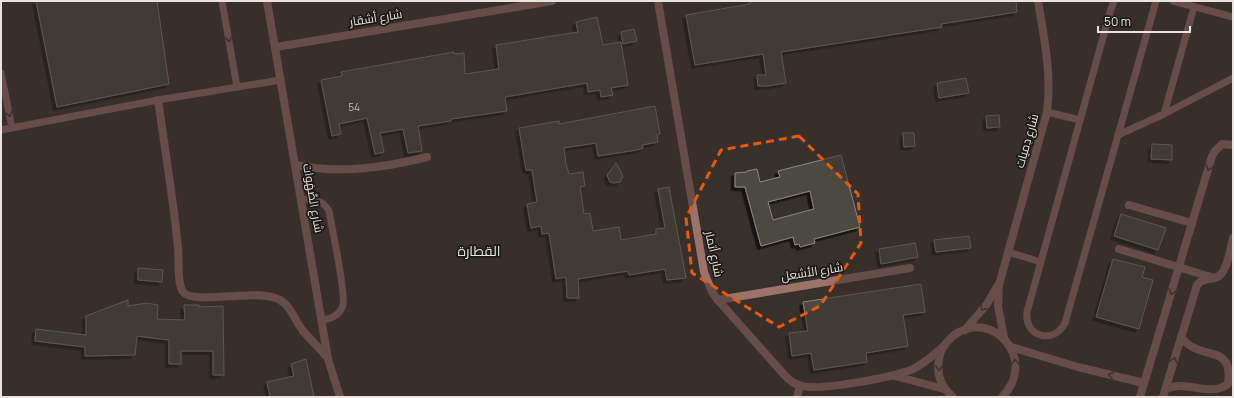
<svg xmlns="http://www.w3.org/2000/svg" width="1234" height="398" viewBox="0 0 1234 398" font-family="Manrope,Cairo,sans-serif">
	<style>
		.building { fill: #4c4940; stroke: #8b877d; fill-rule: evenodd; filter: url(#shadow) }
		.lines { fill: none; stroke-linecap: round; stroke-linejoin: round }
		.service { stroke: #9d726b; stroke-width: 7 }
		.minor { stroke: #9d726b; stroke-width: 8 }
		.oneway { stroke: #493834 }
		.marked { fill: none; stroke: #e8590c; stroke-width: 3; stroke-dasharray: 8 5; stroke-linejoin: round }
		.labels { text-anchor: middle; stroke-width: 3.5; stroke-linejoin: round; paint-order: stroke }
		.number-label { font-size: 10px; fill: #c2bdb8 }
		.street-label { font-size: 12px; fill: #e9e4e0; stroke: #1c1916 }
		.quarter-label { font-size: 14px; fill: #e9e4e0; stroke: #1c1916 }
	</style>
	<defs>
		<filter id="shadow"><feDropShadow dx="-3.5" dy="3.5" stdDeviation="0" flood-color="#0009"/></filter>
	</defs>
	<rect width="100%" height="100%" fill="#38302a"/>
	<!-- building -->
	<g class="building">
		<polygon points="36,1 157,1 169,84 57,107"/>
		<polygon points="758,1 1016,1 1017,12 941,24 942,27 781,52 786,83 768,86 758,86 757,75 766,75 763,54 695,65 686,15 750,4 750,2"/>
		<polygon points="597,17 603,45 621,42 628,85 611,88 613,95 601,97 600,90 588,92 587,83 505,97 507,111 451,119 451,121 418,126 422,151 408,153 403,129 380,133 384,152 375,154 367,118 339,124 341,134 332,136 321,80 342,76 341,72 454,52 454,54 464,53 465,74 499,69 496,45 578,32 576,22"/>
		<polygon points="634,29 637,41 623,44 621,32"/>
		<polygon points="966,78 969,93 939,98 937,83"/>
		<polygon points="655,106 660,134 657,135 658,142 642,145 643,148 637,150 598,156 596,143 564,148 566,164 569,174 583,172 585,186 580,187 584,214 590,213 593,231 619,227 621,240 656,234 656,229 665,228 658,189 669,187 686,278 667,280 665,269 629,275 628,271 578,279 579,298 567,298 566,277 556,279 549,233 542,234 541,226 531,228 527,204 537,202 532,170 526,170 519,128 559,121 559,124"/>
		<polygon points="999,115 1000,127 987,128 986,116"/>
		<polygon points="903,133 914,133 915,146 904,147"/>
		<polygon points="1152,144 1172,145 1172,160 1151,159"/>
		<path d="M841 155 860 227 814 239 815 243 800 247 799 244 795 245 793 237 761 246 745 187H735V173L747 172V171L757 169 760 182 780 177 778 171ZM810 191 814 209 773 220 768 202Z"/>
		<polygon points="616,163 623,176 620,182 613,183 610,182 607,175"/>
		<polygon points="1121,214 1166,228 1158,250 1114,236"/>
		<polygon points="969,236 971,248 936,252 934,240"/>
		<polygon points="915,243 918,257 881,264 879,249"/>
		<polygon points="1113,259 1145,267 1142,277 1153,280 1139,329 1096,317"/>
		<polygon points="138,268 163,270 162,282 138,280"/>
		<polygon points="921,284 925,312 903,315 908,346 866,353 867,362 814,370 811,353 792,356 789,333 808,331 803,302"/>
		<polygon points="128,300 128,306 146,303 158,305 157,319 185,320 184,305 199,305 199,307 223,306 224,375 213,375 213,351 181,351 181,364 169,364 169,340 137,336 135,355 85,356 85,347 35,341 36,329 86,335 86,316"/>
		<polygon points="306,359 314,397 270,397 267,382 294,376 291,364"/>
	</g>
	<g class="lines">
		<!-- service -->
		<g class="service">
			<polyline points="222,1 237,87"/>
			<path d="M1114 1 1110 12 1027 312C1024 337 1054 345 1065 323L1156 1"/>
			<polyline points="1173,1 1233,17"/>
			<polyline points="1,73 12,128"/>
			<polyline points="1047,112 1080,120"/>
			<polyline points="1164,114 1194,7"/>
			<polyline points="1,130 158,100 281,80"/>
			<polyline points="1118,135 1164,114 1233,78"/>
			<path d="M301 199C313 199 322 199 329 211 332 228 346 293 343 305 340 315 331 319 322 320"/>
			<polyline points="1008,252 1041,262"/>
		</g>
		<!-- minor -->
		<g class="minor">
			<polyline points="267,1 328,359 340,397"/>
			<path d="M658 1 704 272 712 292 718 300 780 370C786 377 792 384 802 386 821 391 894 377 913 369 925 363 935 354 945 345"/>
			<polyline points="276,47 552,1"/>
			<path d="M158 100C165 149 173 198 178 247 179 257 177 284 183 292 195 306 258 287 280 300 292 307 295 321 303 331 311 340 320 349 328 358"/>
			<path d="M295 165C339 174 383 168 427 157"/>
			<polyline points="1129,205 1192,223"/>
			<polyline points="1119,249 1211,277"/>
			<polyline points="718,300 910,268"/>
			<polyline points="965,330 987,304 998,285"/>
			<path d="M1004 338 998 306 999 285 1047 112C1052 74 1044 38 1038 1"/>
			<polyline points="1011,347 1078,367 1144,383"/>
			<polyline points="895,376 944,389"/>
			<path d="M1166 389C1187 379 1209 398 1228 384 1234 341 1200 363 1181 337"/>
			<polyline points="797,397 800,386"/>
			<path d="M953 397C941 387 936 375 939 359 940 350 946 342 953 336 992 306 1039 360 1002 397"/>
			<polyline points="1140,397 1212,156 1215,151 1222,144 1233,145"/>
			<path d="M1163 397 1197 285C1203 277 1211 281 1219 276 1227 271 1231 247 1233 238"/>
		</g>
	</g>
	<!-- one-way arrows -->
	<defs><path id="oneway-chevron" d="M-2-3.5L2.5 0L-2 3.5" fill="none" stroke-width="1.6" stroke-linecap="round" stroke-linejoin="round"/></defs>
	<g class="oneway">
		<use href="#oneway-chevron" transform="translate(229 39) rotate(80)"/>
		<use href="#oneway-chevron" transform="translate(9 114) rotate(79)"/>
		<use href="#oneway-chevron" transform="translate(1209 168) rotate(107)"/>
		<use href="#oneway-chevron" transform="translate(1172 292) rotate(107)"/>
		<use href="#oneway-chevron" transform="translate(983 308) rotate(128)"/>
		<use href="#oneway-chevron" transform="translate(1174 360) rotate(-74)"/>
		<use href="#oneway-chevron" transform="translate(1015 362) rotate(-96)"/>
		<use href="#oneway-chevron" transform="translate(939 368) rotate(89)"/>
		<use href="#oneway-chevron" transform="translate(1111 375) rotate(-166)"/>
	</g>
	<!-- marked area -->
	<path d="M0 0H1234V398H0ZM799 136 858 194 861 243 820 306 779 327 692 273 686 218 721 150Z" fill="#38302a" fill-opacity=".55" fill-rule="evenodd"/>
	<path class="marked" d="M799 136 858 194 861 243 820 306 779 327 692 273 686 218 721 150Z"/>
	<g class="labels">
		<!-- number labels -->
		<g class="number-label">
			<text x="354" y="111">54</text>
		</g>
		<!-- street labels -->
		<g class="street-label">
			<text transform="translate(376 18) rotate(-9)" y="4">شارع أشقار</text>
			<text transform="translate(1027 141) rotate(-74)" y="4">شارع دِميات</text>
			<text transform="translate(313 198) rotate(80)" y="4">شارع الصَّهَوات</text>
			<text transform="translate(714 254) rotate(78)" y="4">شارع أتمار</text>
			<text transform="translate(812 272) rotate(-9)" y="4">شارع الأشعل</text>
		</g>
		<!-- quarter labels -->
		<g class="quarter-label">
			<text x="479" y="256">القطارة</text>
		</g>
	</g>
	<!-- border -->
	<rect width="1234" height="398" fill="none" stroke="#e9e4e0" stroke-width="4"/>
	<!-- scale -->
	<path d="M1098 26v6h92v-6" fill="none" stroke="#e9e4e0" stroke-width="2"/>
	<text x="1104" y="26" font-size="12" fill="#e9e4e0" stroke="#1c1916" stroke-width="3" paint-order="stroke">50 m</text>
</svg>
